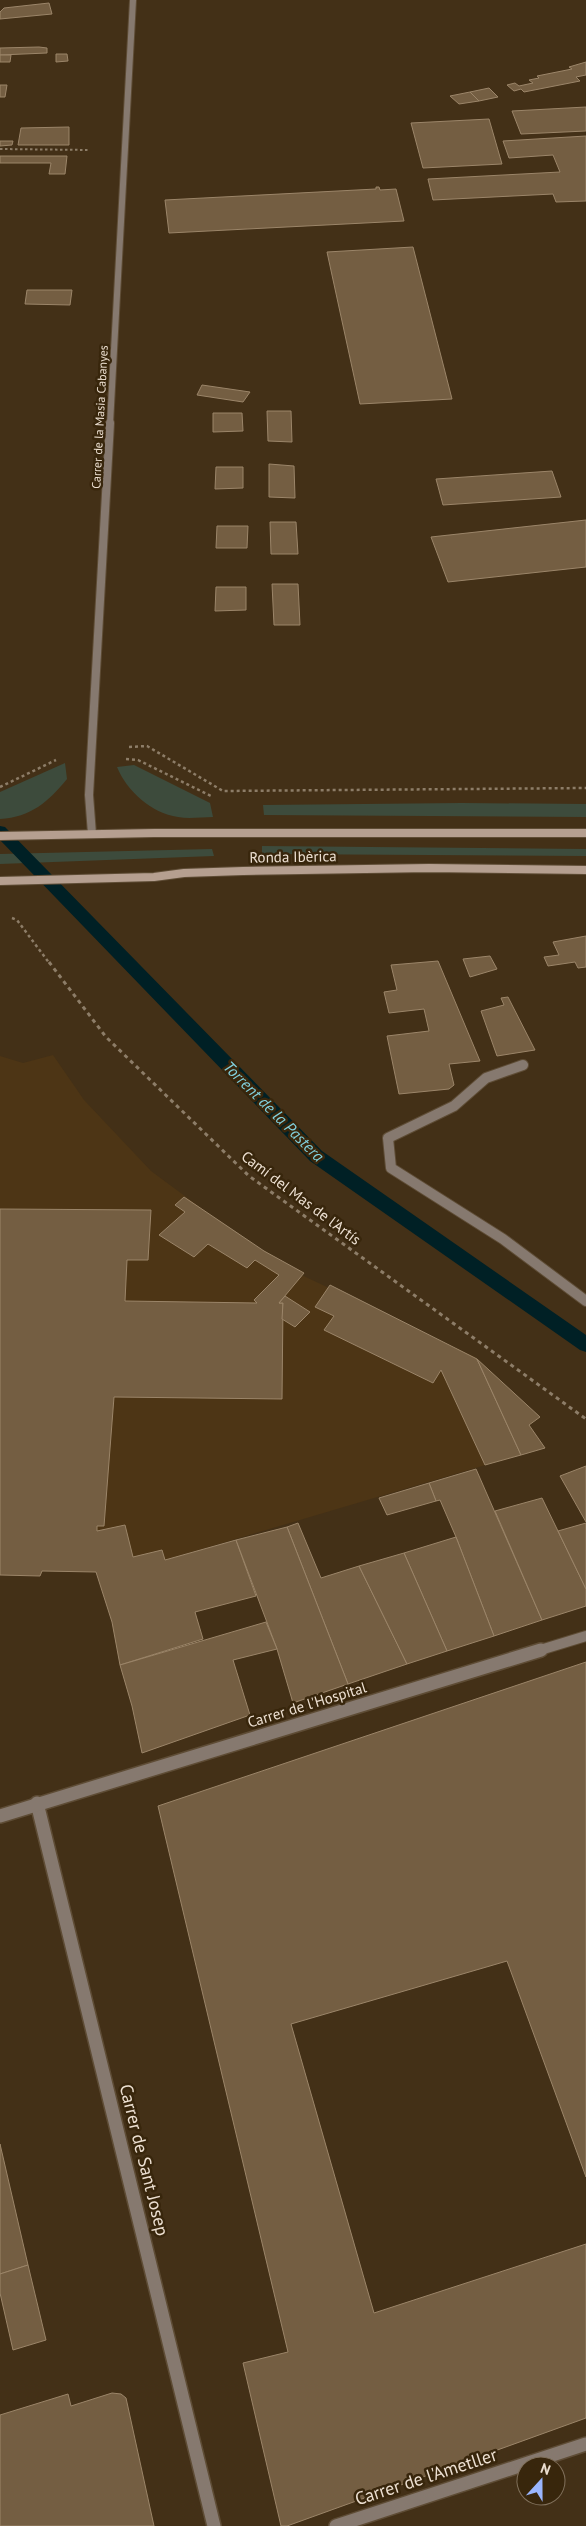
<svg xmlns="http://www.w3.org/2000/svg" width="586" height="2526" viewBox="0 0 586 2526" font-family="'PT Sans',sans-serif">
	<style>
		.built { fill: #4d3515 }
		.green { fill: #3d4b3c }
		.lines { fill: none; stroke-linecap: round; stroke-linejoin: round }
		.stream { fill: #002025; fill-rule: evenodd }
		.building { fill: #745e42; stroke: #9b8569 }
		.lane-casing { stroke: #5e4c35; stroke-width: 12 }
		.street-far3-casing { stroke: #5e4c35; stroke-width: 8 }
		.street-far2-casing { stroke: #5e4c35; stroke-width: 10 }
		.street-far1-casing { stroke: #5e4c35; stroke-width: 12 }
		.street-casing { stroke: #5e4c35; stroke-width: 16 }
		.secondary-casing { stroke: #5e4c35; stroke-width: 10 }
		.path-far2 { stroke: #8d7d68; stroke-width: 2; stroke-dasharray: 2.5 2.5; stroke-linecap: butt }
		.path-far1 { stroke: #8d7d68; stroke-width: 2.5; stroke-dasharray: 3 3; stroke-linecap: butt }
		.path { stroke: #8d7d68; stroke-width: 3; stroke-dasharray: 4 4; stroke-linecap: butt }
		.lane { stroke: #86796f; stroke-width: 10 }
		.street-far3 { stroke: #86796f; stroke-width: 6 }
		.street-far2 { stroke: #86796f; stroke-width: 8 }
		.street-far1 { stroke: #86796f; stroke-width: 10 }
		.street { stroke: #86796f; stroke-width: 13 }
		.secondary { stroke: #b59f90; stroke-width: 8 }
		.labels { text-anchor: middle; stroke-width: 5; stroke-linejoin: round; paint-order: stroke }
		.far-street-label { font-size: 12px; fill: #ede0d2; stroke: #38260c }
		.street-label { font-size: 15px; fill: #ede0d2; stroke: #38260c }
		.water-label { font-size: 16px; font-style: italic; fill: #81d0dd; stroke: #38260c }
		.near-street-label { font-size: 18px; fill: #ede0d2; stroke: #38260c }
	</style>
	<rect width="100%" height="100%" fill="#433017"/>
	<!-- built -->
	<polygon class="built" points="53,1055 84,1100 151,1171 274,1262 475,1357 486,1369 519,1455 165,1560 162,1550 96,1572 43,1571 40,1576 0,1575 0,1056 23,1063"/>
	<!-- green -->
	<g class="green">
		<path d="M65 763 67 779C48 802 31 817 0 819V792Z"/>
		<path d="M134 765 210 803 213 817C202 817 189 819 178 817 151 813 127 791 117 767Z"/>
		<polygon points="462,803 586,804 586,817 264,815 263,805"/>
		<polygon points="262,846 586,849 586,856 262,854"/>
		<polygon points="212,849 214,856 0,864 0,854"/>
	</g>
	<g class="lines">
		<!-- stream -->
		<polygon class="stream" points="0,826 5,827 322,1151 586,1335 586,1352 580,1350 310,1161 0,840"/>
	</g>
	<!-- building -->
	<g class="building">
		<polygon points="49,3 52,14 0,19 0,12 4,8"/>
		<polygon points="39,47 47,48 47,53 0,55 0,48"/>
		<polygon points="56,54 67,54 68,61 56,62"/>
		<polygon points="0,55 11,55 10,62 0,62"/>
		<polygon points="586,62 586,75 576,77 580,81 524,92 521,89 514,91 507,85 515,83 519,86 533,83 529,80 539,78 537,76 572,69 569,67"/>
		<polygon points="0,85 7,85 5,97 0,97"/>
		<polygon points="489,88 498,97 479,101 470,92"/>
		<polygon points="470,92 479,101 459,104 450,96"/>
		<polygon points="586,107 586,131 521,134 512,111"/>
		<polygon points="489,119 502,164 423,168 411,123"/>
		<polygon points="69,127 69,145 18,145 21,128"/>
		<polygon points="586,136 586,201 556,202 553,194 433,200 428,179 560,172 553,155 509,158 503,141"/>
		<polygon points="0,141 13,141 12,145 0,146"/>
		<polygon points="0,156 67,156 65,174 49,174 51,163 0,163"/>
		<polygon points="376,187 379,187 380,190 396,189 404,221 169,233 165,200 376,189"/>
		<polygon points="413,247 452,399 360,404 327,252"/>
		<polygon points="27,290 72,290 70,305 25,304"/>
		<polygon points="202,385 250,392 243,402 197,395"/>
		<polygon points="267,411 291,411 292,442 268,441"/>
		<polygon points="213,413 242,413 243,431 213,432"/>
		<polygon points="269,464 294,466 295,498 269,497"/>
		<polygon points="216,467 243,467 243,488 215,489"/>
		<polygon points="552,471 561,497 443,505 436,479"/>
		<polygon points="586,520 586,567 448,582 431,537"/>
		<polygon points="270,522 296,522 298,554 271,554"/>
		<polygon points="217,526 248,526 247,548 216,548"/>
		<polygon points="272,584 298,584 300,625 274,625"/>
		<polygon points="216,587 246,587 246,610 215,611"/>
		<polygon points="586,936 586,967 578,968 575,962 548,966 544,957 559,955 553,942"/>
		<polygon points="490,956 497,969 470,977 463,959"/>
		<polygon points="438,961 480,1061 449,1064 454,1085 449,1089 399,1094 387,1036 429,1031 424,1009 389,1013 384,992 397,990 391,965"/>
		<polygon points="508,997 535,1050 497,1056 481,1011 504,1005 501,998"/>
		<polygon points="184,1197 264,1251 304,1273 279,1303 283,1303 282,1399 114,1397 104,1526 97,1526 97,1531 125,1525 133,1557 162,1550 165,1560 236,1540 256,1596 195,1612 203,1639 120,1665 112,1622 96,1572 42,1571 40,1576 0,1575 0,1209 151,1210 148,1260 127,1260 125,1301 257,1303 254,1300 279,1275 255,1260 247,1268 208,1244 194,1257 159,1235 185,1212 175,1205"/>
		<polygon points="330,1285 477,1359 521,1455 485,1465 441,1370 433,1383 324,1330 334,1316 315,1307"/>
		<polygon points="285,1296 310,1312 295,1327 282,1319 283,1303 279,1303"/>
		<polygon points="477,1359 540,1417 529,1425 545,1448 521,1455"/>
		<polygon points="586,1466 586,1522 560,1476"/>
		<polygon points="476,1469 542,1620 494,1636 456,1537 440,1500 436,1501 429,1483"/>
		<polygon points="429,1483 436,1501 387,1515 379,1498"/>
		<polygon points="542,1498 586,1589 586,1606 542,1620 495,1511"/>
		<polygon points="298,1523 321,1578 359,1566 407,1664 348,1684 287,1527"/>
		<polygon points="586,1523 586,1589 558,1531"/>
		<polygon points="287,1527 348,1684 293,1703 277,1649 236,1540"/>
		<polygon points="456,1537 494,1636 447,1651 404,1553"/>
		<polygon points="404,1553 447,1651 407,1664 359,1566"/>
		<polygon points="266,1622 277,1649 233,1660 250,1715 142,1753 132,1706 120,1665"/>
		<polygon points="586,1662 586,2177 507,1961 291,2024 374,2313 586,2244 586,2418 287,2526 281,2526 243,2363 288,2352 158,1806"/>
		<polygon points="0,2144 28,2265 0,2274"/>
		<polygon points="28,2265 46,2340 13,2350 0,2293 0,2274"/>
		<polygon points="112,2393 121,2394 126,2398 154,2526 0,2526 0,2415 68,2394 71,2406"/>
	</g>
	<g class="lines">
		<defs>
			<polyline id="lane" points="523,1065 486,1078 454,1106 388,1138 391,1168 503,1239 586,1301"/>
			<polyline id="street-far3" points="110,424 133,0"/>
			<polyline id="street-far2" points="92,834 89,795 110,423"/>
			<polyline id="street-far1" points="537,1651 586,1636"/>
			<g id="street">
				<polyline points="37,1803 214,2526"/>
				<polyline points="0,1816 541,1650"/>
				<polyline points="336,2526 586,2444"/>
			</g>
			<g id="secondary">
				<polyline points="0,836 154,833 586,833"/>
				<polyline points="0,881 154,877 184,873 243,871 429,868 586,870"/>
			</g>
		</defs>
		<!-- lane casing -->
		<use href="#lane" class="lane-casing"/>
		<!-- street-far3 casing -->
		<use href="#street-far3" class="street-far3-casing"/>
		<!-- street-far2 casing -->
		<use href="#street-far2" class="street-far2-casing"/>
		<!-- street-far1 casing -->
		<use href="#street-far1" class="street-far1-casing"/>
		<!-- street casing -->
		<use href="#street" class="street-casing"/>
		<!-- secondary casing -->
		<use href="#secondary" class="secondary-casing"/>
		<!-- path-far2 -->
		<polyline class="path-far2" points="0,149 90,150"/>
		<!-- path-far1 -->
		<g class="path-far1">
			<polyline points="129,747 147,746 223,791 586,788"/>
			<polyline points="126,759 138,760 211,796"/>
			<polyline points="0,787 56,760"/>
			<polyline points="12,918 17,920 50,964"/>
		</g>
		<!-- path -->
		<polyline class="path" points="49,962 106,1037 249,1176 586,1419"/>
		<!-- lane -->
		<use href="#lane" class="lane"/>
		<!-- street-far3 -->
		<use href="#street-far3" class="street-far3"/>
		<!-- street-far2 -->
		<use href="#street-far2" class="street-far2"/>
		<!-- street-far1 -->
		<use href="#street-far1" class="street-far1"/>
		<!-- street -->
		<use href="#street" class="street"/>
		<!-- secondary -->
		<use href="#secondary" class="secondary"/>
	</g>
	<g class="labels">
		<!-- far-street labels -->
		<g class="far-street-label">
			<text transform="translate(100 417) rotate(-87)" y="4">Carrer de la Masia Cabanyes</text>
		</g>
		<!-- street labels -->
		<g class="street-label">
			<text transform="translate(293 857) rotate(-1)" y="5">Ronda Ibèrica</text>
			<text transform="translate(301 1198) rotate(37)" y="5">Camí del Mas de l'Artís</text>
			<text transform="translate(307 1705) rotate(-17)" y="5">Carrer de l'Hospital</text>
		</g>
		<!-- water labels -->
		<g class="water-label">
			<text transform="translate(274 1111) rotate(45)" y="6">Torrent de la Pastera</text>
		</g>
		<!-- near-street labels -->
		<g class="near-street-label">
			<text transform="translate(144 2160) rotate(76)" y="6">Carrer de Sant Josep</text>
			<text transform="translate(426 2477) rotate(-18)" y="6">Carrer de l'Ametller</text>
		</g>
	</g>
	<!-- north arrow -->
	<g transform="translate(541 2481) rotate(21)"><circle r="24" fill="#38260c" stroke="#80705b"/>
	<path d="M0-4L9 19L0 12L-9 19Z" fill="#9ab5fd"/>
	<text y="-8" font-size="14" font-weight="bold" text-anchor="middle" fill="#ede0d2">N</text>
	</g>
</svg>
